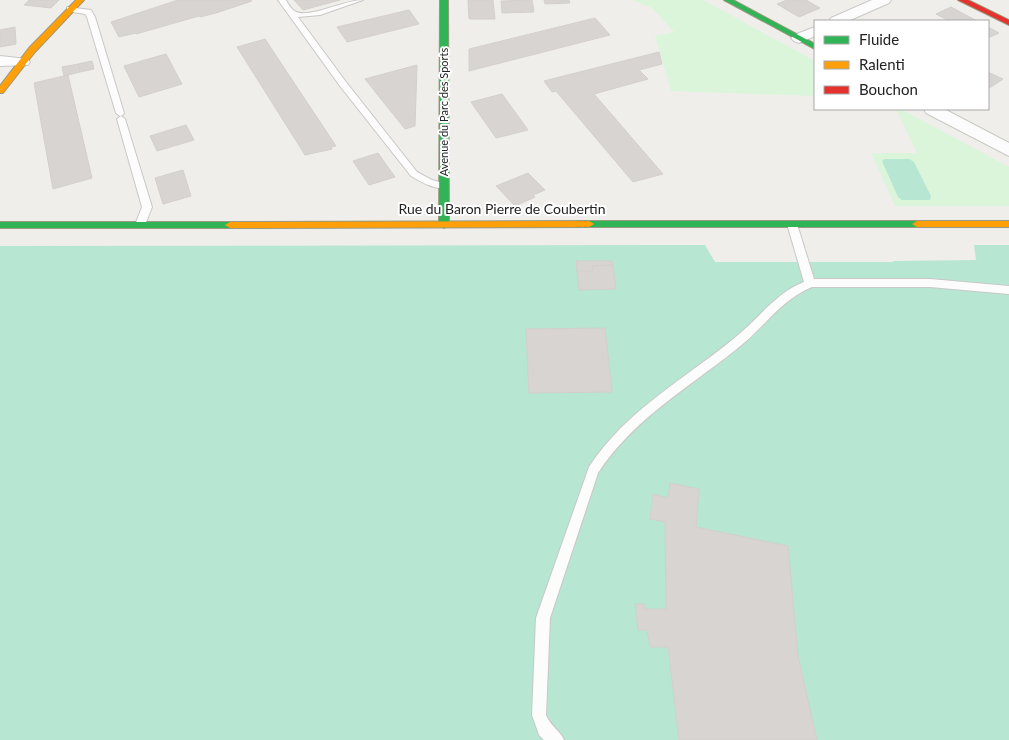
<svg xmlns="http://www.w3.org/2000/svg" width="1009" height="740" viewBox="0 0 1009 740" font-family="Lato,sans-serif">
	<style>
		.park { fill: #daf5da }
		.pitch { fill: #b7e6d2 }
		.building { fill: #d7d4d2; stroke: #d3d0cc }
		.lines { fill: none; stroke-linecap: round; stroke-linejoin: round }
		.lane-casing { stroke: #c9c8c7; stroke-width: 2 }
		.street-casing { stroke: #c9c8c7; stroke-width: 2 }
		.fast-casing { stroke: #999a82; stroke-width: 2 }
		.slow-casing { stroke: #999a82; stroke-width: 2 }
		.jam-casing { stroke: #999a82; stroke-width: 2 }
		.lane { fill: #fdfcfc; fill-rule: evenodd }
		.street { fill: #fdfcfc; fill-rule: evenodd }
		.fast { fill: #30b455; fill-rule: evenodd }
		.slow { fill: #ff9f0a; fill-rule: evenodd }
		.jam { fill: #e5322d; fill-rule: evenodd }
		.labels { text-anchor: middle; stroke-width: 4; stroke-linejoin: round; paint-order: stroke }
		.far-street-label { font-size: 11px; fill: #222; stroke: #fff }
		.street-label { font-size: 14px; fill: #222; stroke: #fff }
	</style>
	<rect width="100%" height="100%" fill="#f0eeeb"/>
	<!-- park -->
	<g class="park">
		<polygon points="633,0 703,0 815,61 815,96 671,91 655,36 674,32 652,8"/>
		<polygon points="896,109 901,109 1009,167 1009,206 895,206 871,153 917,153"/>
	</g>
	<!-- pitch -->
	<g class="pitch">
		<polygon points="885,159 909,159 914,162 931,196 930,200 902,200 898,197 882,161"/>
		<polygon points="705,245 715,262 893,262 893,261 976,260 974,245 1009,245 1009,740 0,740 0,246"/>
	</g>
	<!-- building -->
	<g class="building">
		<polygon points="29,0 59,0 51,8 24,5"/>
		<polygon points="178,0 250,0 252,1 216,13 200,17 199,16 136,34 136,33 119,37 111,22"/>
		<polygon points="294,0 340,0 303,10"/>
		<polygon points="468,0 493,0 495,19 469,19"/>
		<polygon points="532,0 534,12 502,13 501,1"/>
		<polygon points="544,0 569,0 570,3 545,4"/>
		<polygon points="787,0 806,0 820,8 799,17 777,4"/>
		<polygon points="951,7 977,21 949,21 936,14"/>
		<polygon points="409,10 419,24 347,42 337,27"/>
		<polygon points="595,18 610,35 469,71 469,49"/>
		<polygon points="15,27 16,44 0,47 0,30"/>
		<polygon points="988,27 999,33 988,38"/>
		<polygon points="265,39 336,146 331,147 332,149 305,155 237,47"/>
		<polygon points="659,52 662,64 639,70 648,79 594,94 663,174 633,182 556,91 552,92 544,81"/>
		<polygon points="166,54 182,84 139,97 124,66"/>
		<polygon points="92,61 94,69 80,72 78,64"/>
		<polygon points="78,64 80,72 64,76 62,67"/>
		<polygon points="417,65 415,126 405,129 365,79"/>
		<polygon points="988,72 1003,79 988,89"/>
		<polygon points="68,75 92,178 53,189 34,83"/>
		<polygon points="502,94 528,130 496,138 471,102"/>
		<polygon points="186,125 194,140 157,151 150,136"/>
		<polygon points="378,153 395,177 369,185 353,161"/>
		<polygon points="183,170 191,196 163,204 155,178"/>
		<polygon points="528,173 545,190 533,195 535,197 515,206 496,186"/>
		<polygon points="576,261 612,261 613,265 592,266 593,271 577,271"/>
		<polygon points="613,265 616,289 579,290 577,271 593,271 592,266"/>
		<polygon points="605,328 612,392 529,393 526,329"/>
		<polygon points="670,483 699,489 696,527 788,546 798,656 817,740 679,740 668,647 650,647 647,630 638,630 635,604 644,604 645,609 666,609 665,522 650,519 653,494 668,498"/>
	</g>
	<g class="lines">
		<defs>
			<g id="lane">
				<path d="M278 0H286C288 4 291 9 296 12 310 18 345 0 363 0L320 15 298 17 346 82 417 172 432 180 447 184V188C435 190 421 182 411 176L340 86Z"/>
				<polygon points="67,7 91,10 95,17 124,113 123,115 120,116 116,113 87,17 85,14 67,11"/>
				<polygon points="121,116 125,119 152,207 145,225 140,228 135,225 142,207 117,119"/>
				<path d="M792 221 797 224 814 279H930L1009 286V294L930 287H812C783 299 767 323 745 342 694 385 635 416 598 473L550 618 546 715C551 727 559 729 564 740H544L539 735 532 715 536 618 589 467C626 410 685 379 737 336 760 317 776 293 804 282L787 224Z"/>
			</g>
			<g id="street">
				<polygon points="872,0 891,0 889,3 848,21 829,21 831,18"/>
				<polygon points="815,27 815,36 799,43 794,41 791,38 794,35"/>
				<polygon points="0,56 28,59 30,62 28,65 0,66"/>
				<polygon points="924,109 944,109 1009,143 1009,156 926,113"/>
			</g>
			<g id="fast">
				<polygon points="440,0 448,0 449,225 444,228 439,225"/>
				<polygon points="724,0 733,0 815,44 815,49"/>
				<polygon points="589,221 917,221 922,224 917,227 589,227 584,224"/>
				<polygon points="0,222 230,222 235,225 230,228 0,228"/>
			</g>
			<g id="slow">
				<polygon points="76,0 84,0 35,52 3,93 0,93 0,86 29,48"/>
				<polygon points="589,221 594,224 589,227 230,228 225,225 230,222"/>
				<polygon points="917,221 1009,221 1009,227 917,227 912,224"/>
			</g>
			<polygon id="jam" points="958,0 968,0 1009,20 1009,25"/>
		</defs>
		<!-- lane casing -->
		<use href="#lane" class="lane-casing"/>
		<!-- street casing -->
		<use href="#street" class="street-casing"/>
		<!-- fast casing -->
		<use href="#fast" class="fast-casing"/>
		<!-- slow casing -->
		<use href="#slow" class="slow-casing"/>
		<!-- jam casing -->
		<use href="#jam" class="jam-casing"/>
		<!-- lane -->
		<use href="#lane" class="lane"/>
		<!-- street -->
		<use href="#street" class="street"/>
		<!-- fast -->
		<use href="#fast" class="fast"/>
		<!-- slow -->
		<use href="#slow" class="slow"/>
		<!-- jam -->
		<use href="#jam" class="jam"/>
	</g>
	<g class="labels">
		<!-- far-street labels -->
		<g class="far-street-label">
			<text transform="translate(444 112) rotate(-90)" y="4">Avenue du Parc des Sports</text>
		</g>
		<!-- street labels -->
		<g class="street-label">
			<text x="502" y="214">Rue du Baron Pierre de Coubertin</text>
		</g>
	</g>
	<!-- legend -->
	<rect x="814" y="20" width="175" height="90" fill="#ffffff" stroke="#a7a7a7"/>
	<rect x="824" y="36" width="25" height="8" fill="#30b455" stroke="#a7a7a7"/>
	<text x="859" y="45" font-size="15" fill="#222222">Fluide</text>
	<rect x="824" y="61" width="25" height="8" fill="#ff9f0a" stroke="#a7a7a7"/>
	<text x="859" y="70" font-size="15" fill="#222222">Ralenti</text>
	<rect x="824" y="86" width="25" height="8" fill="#e5322d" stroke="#a7a7a7"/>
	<text x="859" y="95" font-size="15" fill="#222222">Bouchon</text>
</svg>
